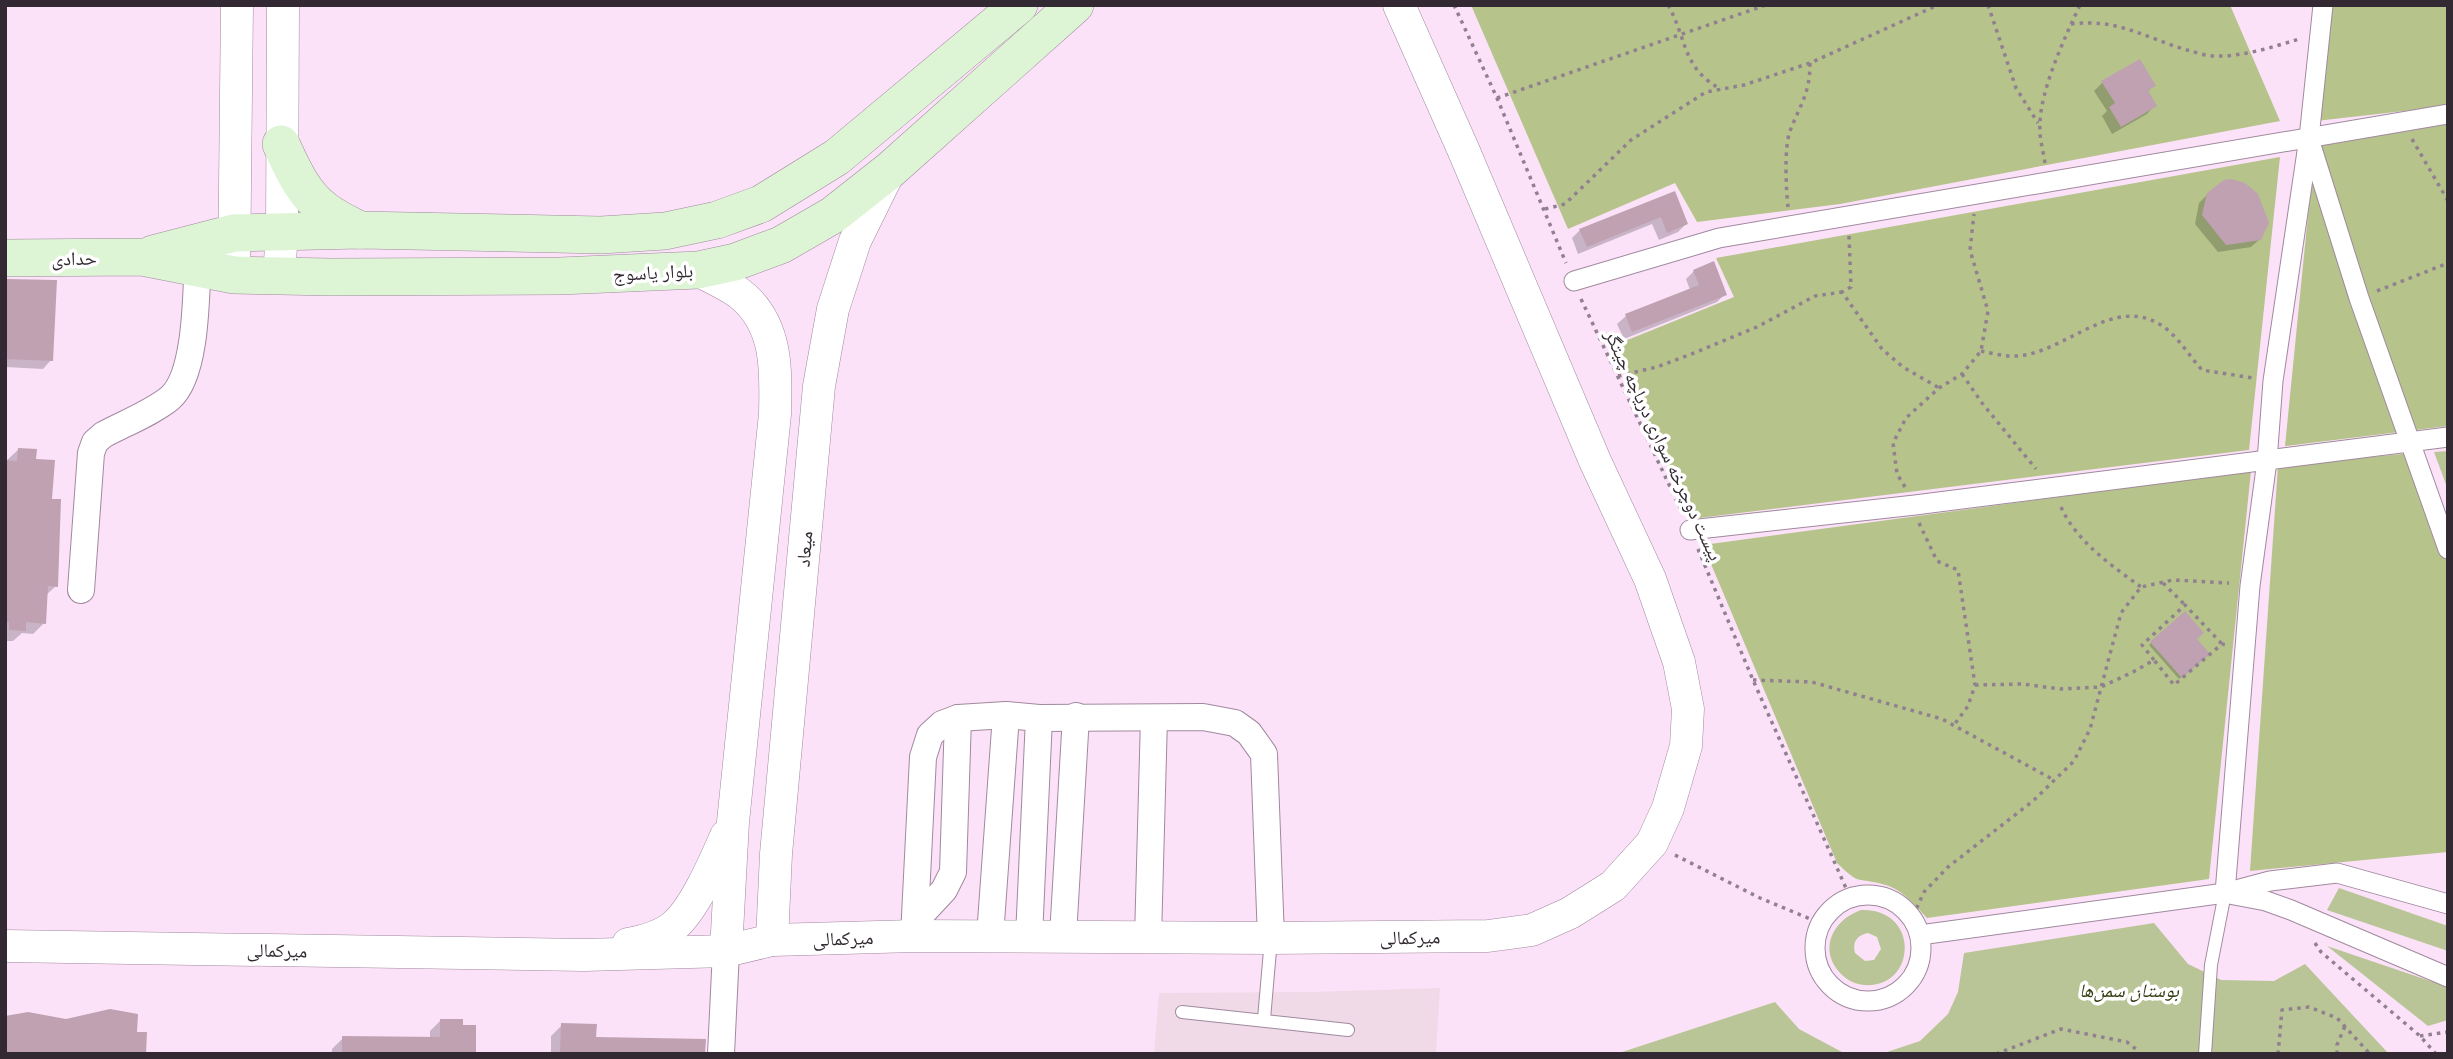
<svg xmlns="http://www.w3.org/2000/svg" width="2453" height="1059" viewBox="0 0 2453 1059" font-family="'Times New Roman','Noto Naskh Arabic',serif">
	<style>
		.commercial { fill: #f0dae7 }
		.green { fill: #b9c596; fill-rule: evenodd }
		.forest { fill: #b6c38b }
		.shadow { fill: #0003 }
		.building { fill: #bfa1b1 }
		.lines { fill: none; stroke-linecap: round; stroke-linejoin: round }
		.service-casing { stroke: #a0899e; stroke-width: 14 }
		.pedestrian-casing { stroke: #a0899e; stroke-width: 21 }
		.minor-casing { stroke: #a0899e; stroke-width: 28 }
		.tertiary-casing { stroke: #a0899e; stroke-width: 33 }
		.secondary-casing { stroke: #a0899e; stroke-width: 38 }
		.path { stroke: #91808f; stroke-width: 3.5; stroke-dasharray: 3.5 5; stroke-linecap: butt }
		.service { stroke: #fff; stroke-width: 12 }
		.pedestrian { stroke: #fff; stroke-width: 19 }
		.minor { stroke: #fff; stroke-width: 26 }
		.tertiary { stroke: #fff; stroke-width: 32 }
		.secondary { stroke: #ddf4d5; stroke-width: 37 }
		.labels { text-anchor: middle; stroke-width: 7; stroke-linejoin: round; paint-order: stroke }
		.street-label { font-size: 19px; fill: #332932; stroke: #fff }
		.park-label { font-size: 19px; font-style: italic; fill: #323a0f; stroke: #fff }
	</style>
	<rect width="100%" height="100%" fill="#fce2f9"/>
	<!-- commercial -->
	<polygon class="commercial" points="1440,988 1436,1054 1154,1054 1159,993 1311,992"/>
	<!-- green -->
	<g class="green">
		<polygon points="2448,451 2448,490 2434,452"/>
		<polygon points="2339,888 2448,926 2448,951 2327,910"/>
		<path d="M1861 910C1921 908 1917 989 1864 985 1851 984 1841 976 1834 965 1821 941 1838 918 1861 910ZM1868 933 1877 937 1881 949 1874 960 1865 961 1855 953C1852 942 1857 935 1868 933Z"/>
		<polygon points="2154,923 2188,964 2221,980 2274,981 2305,964 2389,1054 1881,1054 1920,1041 1948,1014 1958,992 1964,953"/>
		<polygon points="2327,946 2448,987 2448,1020 2428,1026"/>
		<polygon points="1775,1002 1799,1029 1842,1052 1860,1054 1616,1054"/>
	</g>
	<!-- forest -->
	<g class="forest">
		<polygon points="1471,5 2230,5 2280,121 1840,204 1697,222 1675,183 1568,229"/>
		<polygon points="2330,5 2448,5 2448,106 2316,121"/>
		<polygon points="2448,124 2448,426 2285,446 2315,145"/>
		<polygon points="2280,157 2249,450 1691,519 1615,345 1734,297 1716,258"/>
		<polygon points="2412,453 2448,557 2448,852 2250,871 2278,466"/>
		<path d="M2251 471 2209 879 1927 918C1914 904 1901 888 1882 884 1854 877 1860 885 1837 863L1703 545Z"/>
	</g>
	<!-- shadow -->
	<g class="shadow">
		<polygon points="2102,83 2154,85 2147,92 2155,105 2147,114 2112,134 2102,116 2107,111 2094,91"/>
		<polygon points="1674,193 1686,224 1678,232 1659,240 1652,224 1578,254 1572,238 1580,230"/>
		<polygon points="2208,194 2260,239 2251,247 2218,252 2195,224 2199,203"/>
		<polygon points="1694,271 1725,294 1717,302 1624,339 1617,324 1626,316 1690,290 1686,279"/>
		<polygon points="5,280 51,360 43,369 5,367"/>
		<polygon points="19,449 35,460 51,500 56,586 45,596 44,623 33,634 22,633 13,641 5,641 5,462"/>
		<polygon points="2185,613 2195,639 2208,654 2179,679 2149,645"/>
		<polygon points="441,1020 474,1054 332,1054 332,1049 343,1038 430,1039 430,1031"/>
		<polygon points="562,1025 595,1038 683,1054 551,1054 551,1036"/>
	</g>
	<!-- building -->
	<g class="building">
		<polygon points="2140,59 2156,86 2148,90 2157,106 2121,127 2109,107 2115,103 2101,81"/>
		<polygon points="2231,179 2245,183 2258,194 2269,223 2261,240 2226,245 2202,215 2207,193 2224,180"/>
		<polygon points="1675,191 1688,224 1667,233 1661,217 1587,247 1579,229"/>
		<polygon points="1714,261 1727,295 1632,332 1625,314 1699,285 1693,270"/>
		<polygon points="5,279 57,280 53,361 5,359"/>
		<polygon points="18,448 37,449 36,459 55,460 52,499 61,499 58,587 48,586 46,624 26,622 26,631 9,630 9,622 5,622 5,460 17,461"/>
		<polygon points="2185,611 2204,633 2197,639 2210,654 2182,678 2150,642"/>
		<polygon points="110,1009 138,1014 137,1032 147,1032 146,1054 5,1054 5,1016 28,1012 66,1019"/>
		<polygon points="440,1019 463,1019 463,1025 476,1025 476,1054 342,1054 342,1036 440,1037"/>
		<polygon points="561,1023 597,1024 596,1037 706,1039 705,1054 560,1054"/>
	</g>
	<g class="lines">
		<defs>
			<g id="service">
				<polyline points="1182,1012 1348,1030"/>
				<polyline points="1264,1019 1271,939"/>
				<polyline points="2205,1054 2211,965 2225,893"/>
			</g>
			<g id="pedestrian">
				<polyline points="2310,142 2359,298 2448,549"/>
				<polyline points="1574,281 1719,238 2448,114"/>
				<polyline points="1690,530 1915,505 2448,437"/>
				<polyline points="2225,893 2250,586 2267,461 2273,381 2309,138 2323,5"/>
				<polyline points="2229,894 2266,901 2291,910 2448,977"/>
				<circle cx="1868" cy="948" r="53"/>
				<polyline points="1920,935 2225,893 2270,881 2337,873 2448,904"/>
			</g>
			<g id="minor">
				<path d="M81 590 91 453 95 442 103 435C123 424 152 413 170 398 198 374 196 288 198 252"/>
				<polyline points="916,920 944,890 953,872 958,718"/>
				<polyline points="914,936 923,757 930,735 942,724 958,718 1006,715 1039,718 1203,717 1235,723 1249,733 1264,754 1271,938"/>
				<polyline points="990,936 1006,715"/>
				<polyline points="1063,936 1076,716"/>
				<polyline points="1029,937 1039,718"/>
				<polyline points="1148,938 1154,718"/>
				<polyline points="721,1054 726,951"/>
			</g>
			<g id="tertiary">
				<path d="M698 270C713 279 732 286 745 298 778 329 776 372 775 414L733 822 726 951"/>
				<polyline points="234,275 237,5"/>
				<polyline points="279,276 282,232 283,5"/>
				<polyline points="772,940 776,854 819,386 833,309 855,241 890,170"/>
				<path d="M628 944C644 941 661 937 674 926 695 908 715 861 726 836"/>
				<polyline points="5,946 584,955 726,951 772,940 914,936 1271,938 1488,936 1532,930 1570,913 1613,886 1652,843 1668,808 1686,746 1688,709 1679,662 1650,579 1595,461 1463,149 1399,5"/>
			</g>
			<g id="secondary">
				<path d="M281 144C292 168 303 194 325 210 335 218 348 224 360 230"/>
				<polyline points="153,254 234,233 360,230 601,235 665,231 717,220 761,204 837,157 1019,5"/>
				<polyline points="5,258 142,257 234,275 331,277 560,276 698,270 735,262 781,245 833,215 890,170 1075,5"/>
			</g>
		</defs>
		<!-- service casing -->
		<use href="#service" class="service-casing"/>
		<!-- pedestrian casing -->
		<use href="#pedestrian" class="pedestrian-casing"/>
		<!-- minor casing -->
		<use href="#minor" class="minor-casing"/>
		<!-- tertiary casing -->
		<use href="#tertiary" class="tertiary-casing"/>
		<!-- secondary casing -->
		<use href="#secondary" class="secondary-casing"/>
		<!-- path -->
		<g class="path">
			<polyline points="1454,5 1497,98 1566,263"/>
			<path d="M1668 5C1687 38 1682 69 1721 89"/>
			<polyline points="1988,5 2016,88 2038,123"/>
			<path d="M2071 24C2118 18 2145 38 2187 50 2195 52 2205 56 2214 56 2242 57 2273 47 2299 39"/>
			<polyline points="1497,98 1766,5"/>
			<polyline points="2412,139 2448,201"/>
			<path d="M2045 163C2043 150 2039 137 2040 125 2040 90 2065 37 2080 5"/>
			<path d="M1788 207C1786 189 1784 147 1790 131 1800 105 1810 94 1810 63"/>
			<polyline points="1545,209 1565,204 1631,140 1706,92 1744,85 1810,63 1938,5"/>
			<polyline points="1849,236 1851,287 1842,292 1882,349 1903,367 1939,388"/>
			<polyline points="2377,291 2448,263"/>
			<polyline points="1581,299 1683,514"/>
			<path d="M1981 351C1995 354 2010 358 2025 355 2074 346 2122 289 2170 332 2182 343 2191 358 2202 370L2253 378"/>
			<polyline points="1962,374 1982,403 2036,469"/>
			<polyline points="1618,376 1657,367 1694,353 1757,327 1815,296 1842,292"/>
			<polyline points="1905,487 1897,474 1893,443 1906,418 1939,388 1962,374 1981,351 1988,311 1970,250 1974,214"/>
			<path d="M2061 507C2076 541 2112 566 2141 587"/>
			<polyline points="1919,523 1937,561 1958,570 1975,685 1968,706 1954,725"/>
			<polyline points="1698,549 1753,680 1850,897"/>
			<polyline points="2163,583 2185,605"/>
			<polyline points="2154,660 2142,645 2185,605 2222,644"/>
			<polyline points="1753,680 1812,682 1942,719 2054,780"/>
			<polyline points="1975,685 2023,684 2060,689 2101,687 2133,672 2154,660 2174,685 2222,644 2226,645"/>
			<polyline points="1675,855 1760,898 1820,923"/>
			<polyline points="1913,916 1924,892 1948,867 2033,801 2074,761 2090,729 2121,613 2141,587 2173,580 2229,583"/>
			<polyline points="2315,943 2321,952 2420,1036 2436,1054"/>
			<polyline points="2420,1036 2448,1032"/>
			<polyline points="1996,1054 2061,1029 2127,1042 2137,1050 2137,1054"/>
			<polyline points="2278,1054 2282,1010 2309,1007 2337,1018 2370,1054"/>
			<polyline points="2337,1054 2337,1045 2345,1026"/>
		</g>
		<!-- service -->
		<use href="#service" class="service"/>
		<!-- pedestrian -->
		<use href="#pedestrian" class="pedestrian"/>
		<!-- minor -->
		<use href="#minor" class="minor"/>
		<!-- tertiary -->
		<use href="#tertiary" class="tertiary"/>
		<!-- secondary -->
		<use href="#secondary" class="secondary"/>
	</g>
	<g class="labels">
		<!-- street labels -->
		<g class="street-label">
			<text transform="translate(74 258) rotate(-1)" y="7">حدادی</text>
			<text transform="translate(653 272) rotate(-3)" y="7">بلوار یاسوج</text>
			<text transform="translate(1664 445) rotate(65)" y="7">پیست دوچرخه سواری دریاچه چیتگر</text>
			<text transform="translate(804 549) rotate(-85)" y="7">میعاد</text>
			<text transform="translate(1410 937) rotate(-1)" y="7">میرکمالی</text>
			<text transform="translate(843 938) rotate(-2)" y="7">میرکمالی</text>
			<text transform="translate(277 950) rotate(1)" y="7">میرکمالی</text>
		</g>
		<!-- park labels -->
		<g class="park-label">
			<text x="2129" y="997">بوستان سمن‌ها</text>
		</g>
	</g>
	<!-- border -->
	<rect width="2453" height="1059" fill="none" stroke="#332932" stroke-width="14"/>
</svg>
